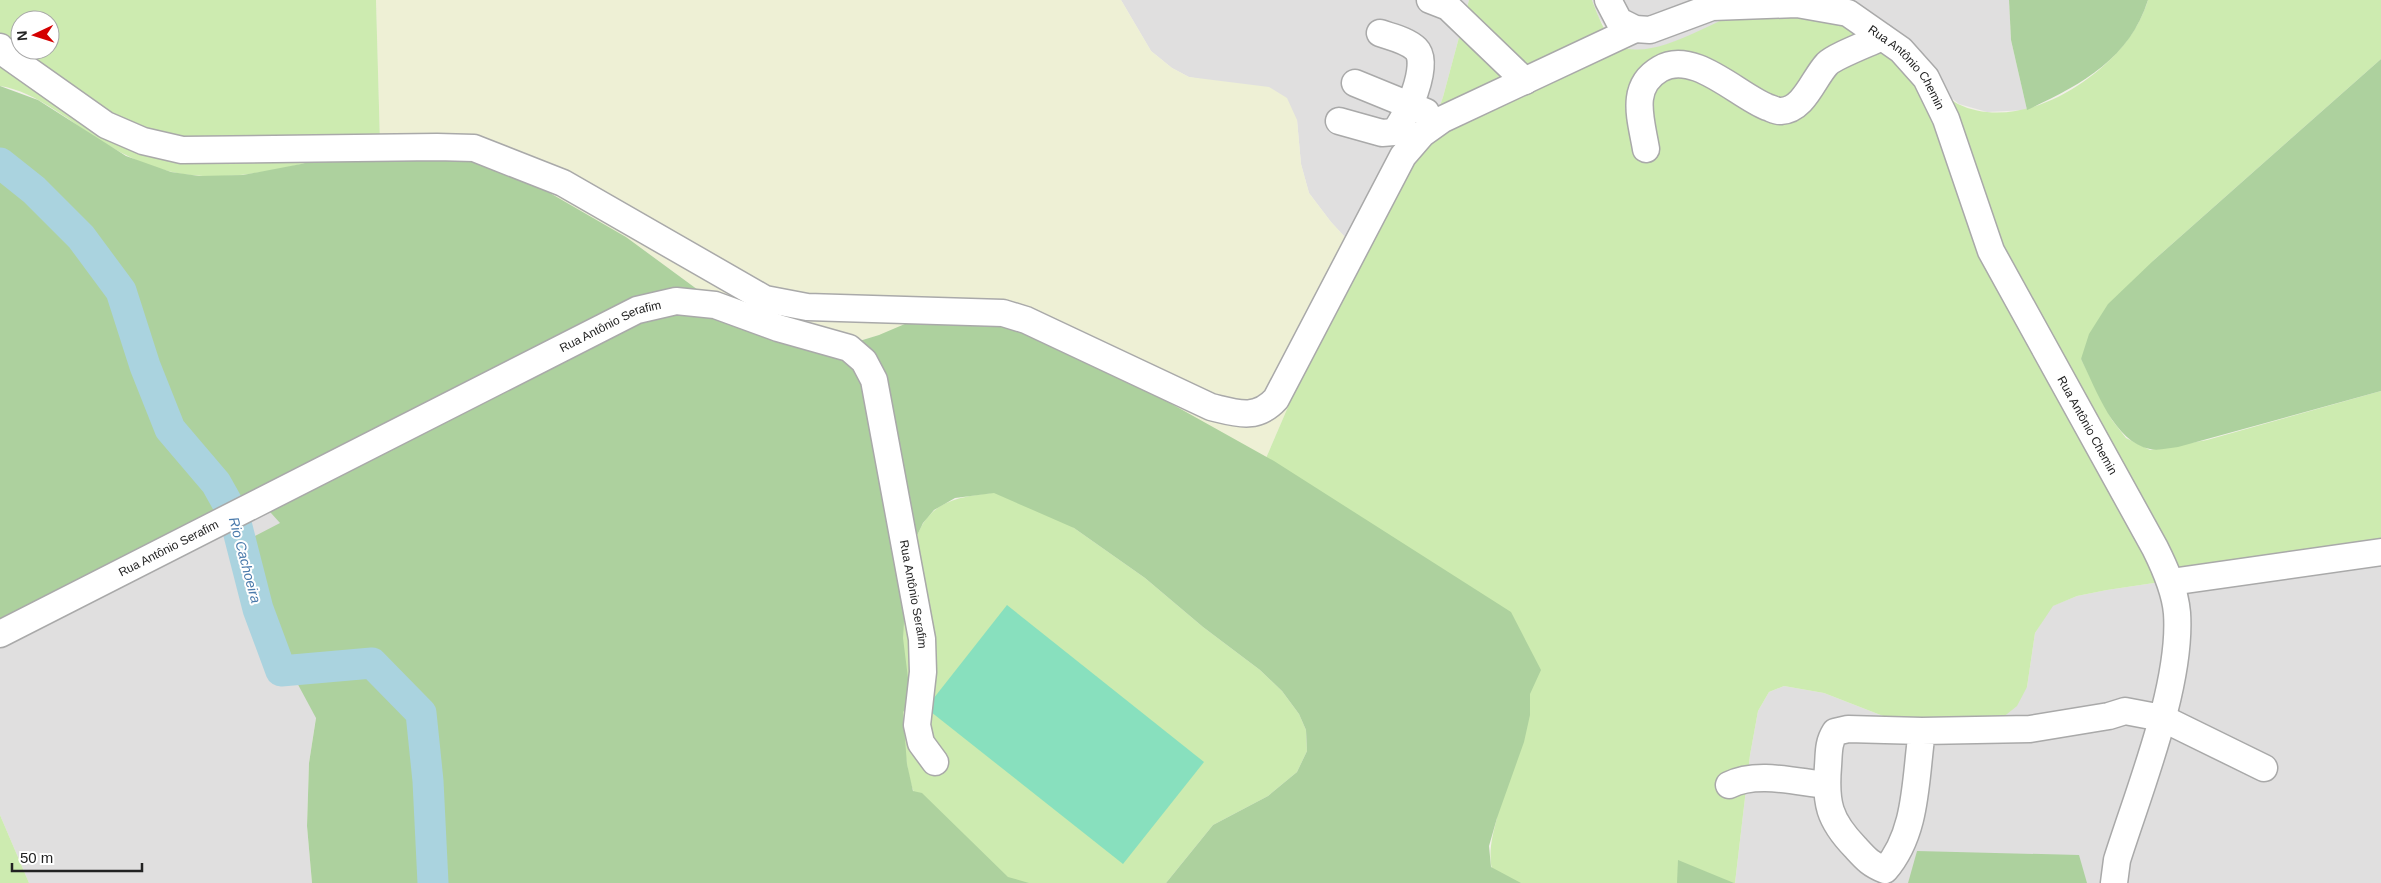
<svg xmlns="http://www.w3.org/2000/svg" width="2381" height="883" viewBox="0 0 2381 883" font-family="Helvetica,sans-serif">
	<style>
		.residential { fill: #e0dfdf }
		.farmland { fill: #eef0d5 }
		.grass { fill: #cdebb0; fill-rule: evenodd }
		.forest { fill: #add19e }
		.pitch { fill: #88e0be }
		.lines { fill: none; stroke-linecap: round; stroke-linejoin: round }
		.river { stroke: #aad3df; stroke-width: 31 }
		.minor-casing { stroke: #a9a9a9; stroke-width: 29 }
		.minor { stroke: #fff; stroke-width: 26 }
		.labels { text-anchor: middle; stroke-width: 4; stroke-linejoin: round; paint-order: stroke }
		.street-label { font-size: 12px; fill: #222; stroke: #fff }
		.water-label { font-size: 14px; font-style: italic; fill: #4a7aab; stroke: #fff }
	</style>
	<rect width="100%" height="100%" fill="#f2efe9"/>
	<!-- residential -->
	<g class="residential">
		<polygon points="1121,0 1469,0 1443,97 1427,142 1356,249 1331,222 1309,193 1301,164 1297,120 1217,82 1189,77 1172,68 1151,51"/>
		<polygon points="1592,0 1789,0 1663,46 1637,52 1615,43 1598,16"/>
		<polygon points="1827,0 2009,0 2011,40 2027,110 1987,112 1959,104"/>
		<polygon points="251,507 270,512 290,533 318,704 309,763 307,826 312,883 29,883 0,815 0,648 44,607"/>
		<polygon points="2381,549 2381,883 1735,883 1750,755 1758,711 1769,692 1784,686 1824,693 1932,735 2027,687 2035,633 2052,606 2077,596 2107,590"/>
	</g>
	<!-- farmland -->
	<polygon class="farmland" points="376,0 1121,0 1151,51 1172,68 1189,77 1269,87 1287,98 1297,120 1301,164 1309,193 1331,222 1356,249 1260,472 879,335 856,342 709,298 626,237 491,159 380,143"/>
	<!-- grass -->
	<g class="grass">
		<path d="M0 0H376L380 143C316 160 238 187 172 172 148 167 126 156 106 144 74 125 36 91 0 86ZM20 20H50V50H20Z"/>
		<path d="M1469 0H1592C1596 11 1606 37 1615 43 1648 67 1716 18 1751 8 1773 2 1803 2 1827 0 1852 21 1878 41 1904 62 1921 75 1939 94 1958 104 1999 124 2049 106 2083 82 2113 61 2137 35 2148 0H2381V59L2154 260 2081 359 2112 420 2126 438 2150 450 2207 440 2381 391V549L2107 590 2077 596 2053 606 2035 633 2027 687 2017 706 2002 718 1932 735 1824 693 1784 686 1769 692 1758 711 1750 755 1735 883H1497C1486 862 1491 840 1497 818L1260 472 1356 249 1427 142 1443 97Z"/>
		<path d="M998 492 1057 516 1145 578 1203 627 1260 670 1282 691 1299 714 1306 730 1307 751 1297 772 1268 796 1213 825 1166 883H991C971 860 952 837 932 814 926 807 916 799 913 790 896 745 896 561 924 522 941 497 970 496 998 492Z"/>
		<polygon points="0,815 29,883 0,883"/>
	</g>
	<!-- forest -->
	<g class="forest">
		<path d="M2009 0H2148C2129 60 2080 85 2027 110L2011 40Z"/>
		<path d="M2381 59V391L2178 447C2169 448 2158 451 2150 449 2114 442 2096 389 2081 359L2089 334 2108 304 2154 260Z"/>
		<polygon points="0,86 38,100 126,156 171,172 199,176 243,175 301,164 380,143 491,159 626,237 709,298 856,342 879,335 933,312 976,303 1118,374 1274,461 1511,612 1541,670 1530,694 1530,715 1524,742 1497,818 1489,846 1491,867 1521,883 1166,883 1213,825 1268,796 1297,772 1307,751 1306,730 1299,714 1282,691 1260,670 1203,627 1145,578 1074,528 994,493 955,498 934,510 923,523 912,546 907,573 903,638 913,718 903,711 903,714 907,764 913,791 922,793 1008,877 1029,883 312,883 307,826 309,763 316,718 288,666 247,540 280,523 270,512 251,507 44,607 0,648"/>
		<polygon points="1917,851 2079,855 2087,883 1908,883"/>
		<polygon points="1678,860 1734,883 1677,883"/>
	</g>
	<!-- pitch -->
	<polygon class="pitch" points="1007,605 1204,762 1123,864 926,708"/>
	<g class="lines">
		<!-- river -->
		<polyline class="river" points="0,163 34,190 81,237 121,291 145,366 170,429 216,483 234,515 258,609 281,671 372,663 421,713 428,781 433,883"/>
		<defs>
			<g id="minor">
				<polyline points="1430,0 1448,7 1525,81"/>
				<path id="s1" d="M1608 0 1619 21 1635 29 1650 30 1712 7 1797 4 1848 13 1901 50 1926 78 1946 119 1991 251 2155 548C2165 568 2175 590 2177 613 2182 685 2139 790 2117 860L2114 883"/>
				<path d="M0 47 7 55 106 125 143 141 182 150 437 147 474 148 563 183 765 299 807 307 1003 313 1026 320 1211 407C1236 413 1256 421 1276 399L1403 156 1422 134 1443 119 1635 29"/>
				<polyline points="1355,83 1426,112"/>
				<path d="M1339 121 1382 133 1394 132C1406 119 1431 64 1416 49 1407 40 1391 37 1380 33"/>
				<path d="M1646 149C1641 119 1629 87 1660 69 1693 49 1737 95 1767 107 1771 108 1777 112 1781 111 1804 110 1813 79 1827 64 1835 56 1870 43 1882 37"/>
				<polyline points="2171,582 2381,552"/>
				<path id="s2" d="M0 634 637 310 676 301 715 305 778 328 849 348 864 361 874 380 922 639 923 672 917 725 921 743 935 762"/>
				<path d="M1922 731C1915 778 1918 832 1885 870 1870 864 1866 859 1855 847 1829 820 1825 803 1828 766 1829 753 1828 743 1835 732L1848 729 1922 731 2030 729 2109 716 2125 711 2162 718 2264 768"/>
				<path d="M1729 785C1757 771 1796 782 1826 785"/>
			</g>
		</defs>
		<!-- minor casing -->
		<use href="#minor" class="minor-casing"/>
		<!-- minor -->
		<use href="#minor" class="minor"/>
	</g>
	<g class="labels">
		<!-- street labels -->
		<g class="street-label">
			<text dy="4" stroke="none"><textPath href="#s1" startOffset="341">Rua Antônio Chemin</textPath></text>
			<text dy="4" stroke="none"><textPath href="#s2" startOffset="684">Rua Antônio Serafim</textPath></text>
			<text dy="4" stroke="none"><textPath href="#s1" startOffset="746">Rua Antônio Chemin</textPath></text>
			<text dy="4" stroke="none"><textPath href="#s2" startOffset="189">Rua Antônio Serafim</textPath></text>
			<text dy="4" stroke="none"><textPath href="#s2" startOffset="1194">Rua Antônio Serafim</textPath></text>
		</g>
		<!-- water labels -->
		<g class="water-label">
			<text transform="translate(245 560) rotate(75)" y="5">Rio Cachoeira</text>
		</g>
	</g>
	<!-- north arrow -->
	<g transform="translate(35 35) rotate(266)"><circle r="24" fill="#ffffff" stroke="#a7a7a7"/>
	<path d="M0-4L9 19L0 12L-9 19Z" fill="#d40000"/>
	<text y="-8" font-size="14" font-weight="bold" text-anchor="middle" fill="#222222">N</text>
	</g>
	<!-- scale -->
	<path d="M12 863v8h130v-8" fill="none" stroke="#222222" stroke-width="2.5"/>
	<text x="20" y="863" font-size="15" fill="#222222" stroke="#ffffff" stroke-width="4" paint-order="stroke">50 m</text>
</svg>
